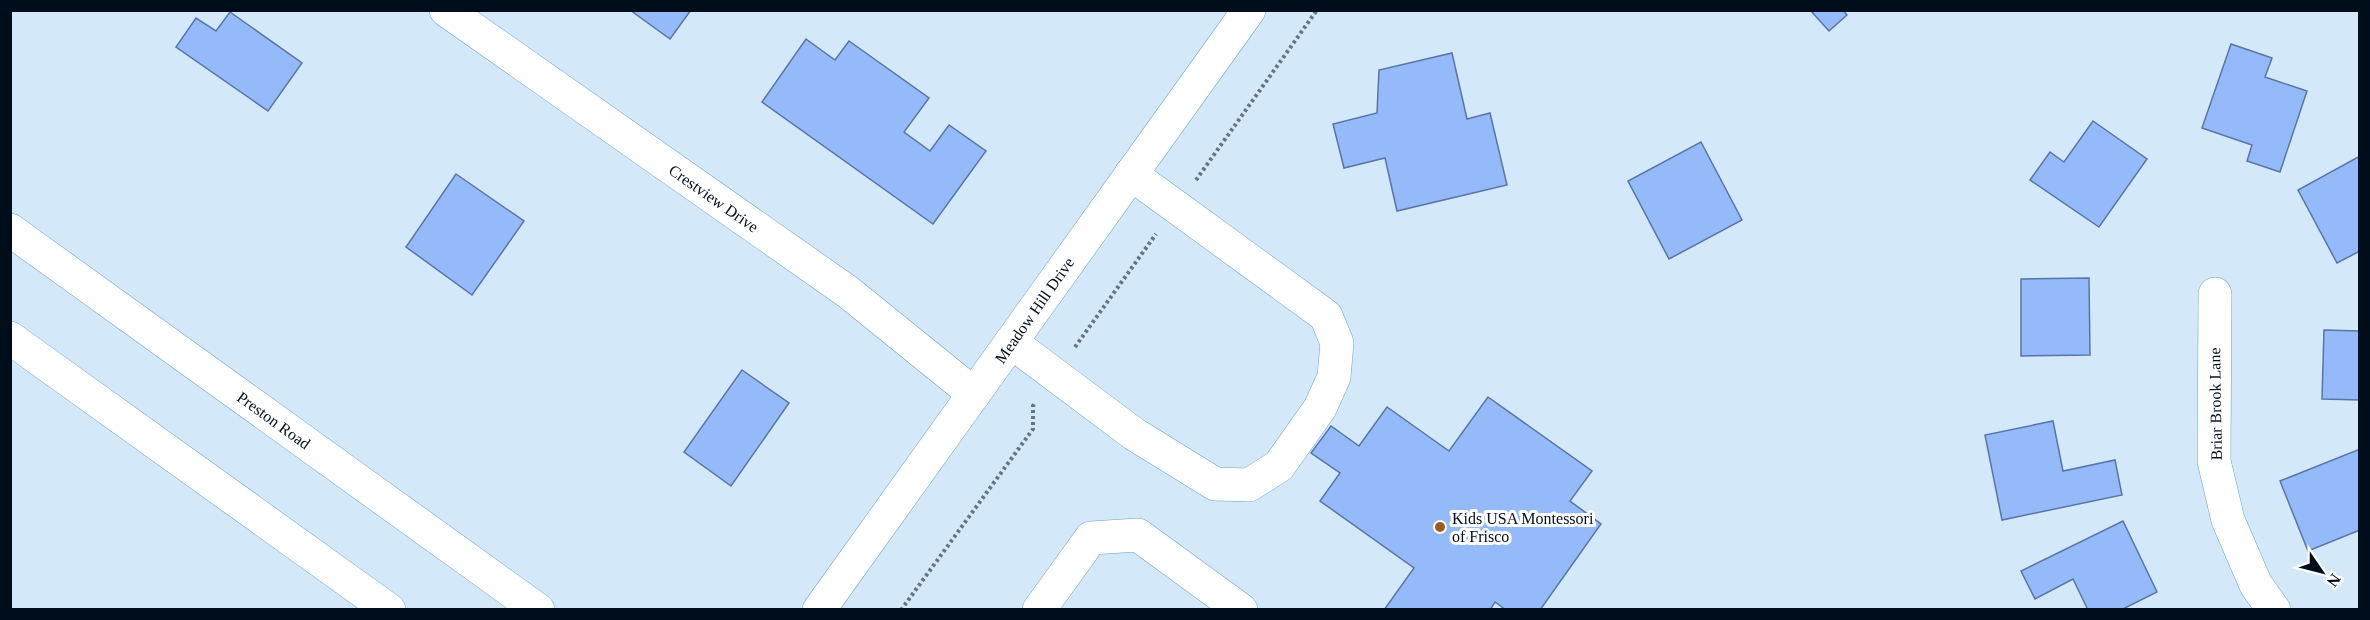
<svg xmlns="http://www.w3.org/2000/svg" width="2370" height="620" viewBox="0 0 2370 620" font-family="Georgia,serif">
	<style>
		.building { fill: #94baf9; stroke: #5975a6; stroke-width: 1.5 }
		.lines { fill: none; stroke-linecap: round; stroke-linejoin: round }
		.minor-casing { stroke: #6ca2ca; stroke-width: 34 }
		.major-casing { stroke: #6ca2ca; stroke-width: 34 }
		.path { stroke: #637585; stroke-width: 4; stroke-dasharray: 3 3; stroke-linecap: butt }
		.minor { stroke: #fff; stroke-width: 33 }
		.major { stroke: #fff; stroke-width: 33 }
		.poi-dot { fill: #9b5d22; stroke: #fff; stroke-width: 2 }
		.labels { text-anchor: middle; stroke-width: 6; stroke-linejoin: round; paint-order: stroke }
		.street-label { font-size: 16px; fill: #000e1c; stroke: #fff }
		.poi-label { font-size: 16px; fill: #000e1c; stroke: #fff; text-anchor: start }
	</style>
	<rect width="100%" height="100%" fill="#d3e9fa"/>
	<!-- building -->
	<g class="building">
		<polygon points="630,10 691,10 670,39"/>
		<polygon points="1810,10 1843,10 1847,15 1829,31"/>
		<polygon points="230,12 302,63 268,111 176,47 196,18 216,31"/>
		<polygon points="806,39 835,60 849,41 929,98 904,132 930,151 949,125 986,151 933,224 762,102"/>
		<polygon points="2231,44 2272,58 2265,77 2307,91 2280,172 2247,161 2252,145 2202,128"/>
		<polygon points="1452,53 1467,119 1490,113 1507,185 1397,211 1385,158 1344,168 1333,124 1377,113 1379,70"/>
		<polygon points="2093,121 2147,159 2099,227 2030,180 2050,152 2064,162"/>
		<polygon points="1701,142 1742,220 1669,259 1628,181"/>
		<polygon points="2360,156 2360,251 2337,263 2298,190"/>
		<polygon points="456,174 524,221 472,295 406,247"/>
		<polygon points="2089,278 2090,355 2021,356 2021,279"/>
		<polygon points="2324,330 2360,331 2360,400 2322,399"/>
		<polygon points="742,370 789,403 731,486 684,452"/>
		<polygon points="1488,397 1592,471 1570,501 1601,524 1540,610 1506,610 1495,602 1490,610 1384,610 1414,568 1320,501 1340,473 1311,453 1331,426 1359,446 1387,407 1449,451"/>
		<polygon points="2053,421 2063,471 2115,460 2122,495 2002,520 1985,435"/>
		<polygon points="2360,449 2360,530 2308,551 2280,481"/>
		<polygon points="2123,521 2157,592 2121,610 2088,610 2073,579 2035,599 2021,571"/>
	</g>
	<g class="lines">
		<defs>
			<g id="minor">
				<polyline points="446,10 848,292 974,394"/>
				<polyline points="2215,294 2214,461 2228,520 2256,585 2274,610"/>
				<polyline points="1011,342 1134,434 1215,484 1249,485 1279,466 1320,408 1334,377 1337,343 1326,316 1131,174"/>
				<polyline points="819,610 1249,10"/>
				<polyline points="1039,610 1091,538 1138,535 1241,610"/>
			</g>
			<g id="major">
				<polyline points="10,230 538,610"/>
				<polyline points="10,338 389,610"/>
			</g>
		</defs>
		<!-- minor casing -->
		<use href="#minor" class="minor-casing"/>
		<!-- major casing -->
		<use href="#major" class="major-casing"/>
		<!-- path -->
		<g class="path">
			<polyline points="1196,180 1317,10"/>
			<polyline points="1075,347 1156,234"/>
			<polyline points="901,610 1033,429 1033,406 1035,402"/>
		</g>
		<!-- minor -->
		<use href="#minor" class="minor"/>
		<!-- major -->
		<use href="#major" class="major"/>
	</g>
	<!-- markers -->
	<circle class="poi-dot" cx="1440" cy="527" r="6"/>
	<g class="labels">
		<!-- street labels -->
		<g class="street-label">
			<text transform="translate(714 198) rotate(35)" y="6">Crestview Drive</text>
			<text transform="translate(1034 310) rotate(-55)" y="6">Meadow Hill Drive</text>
			<text transform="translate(2215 404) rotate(-91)" y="6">Briar Brook Lane</text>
			<text transform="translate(274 420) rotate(36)" y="6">Preston Road</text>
		</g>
		<!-- poi labels -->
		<g class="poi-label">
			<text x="1452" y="524">Kids USA Montessori<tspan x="1452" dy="18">of Frisco</tspan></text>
		</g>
	</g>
	<!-- border -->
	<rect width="2370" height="620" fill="none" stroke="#000e1c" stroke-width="24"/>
	<!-- north arrow -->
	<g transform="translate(2322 572) rotate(125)" stroke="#ffffff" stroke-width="4.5" paint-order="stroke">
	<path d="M0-4.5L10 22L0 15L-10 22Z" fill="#000e1c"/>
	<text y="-9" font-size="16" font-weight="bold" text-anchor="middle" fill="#000e1c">N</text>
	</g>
</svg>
